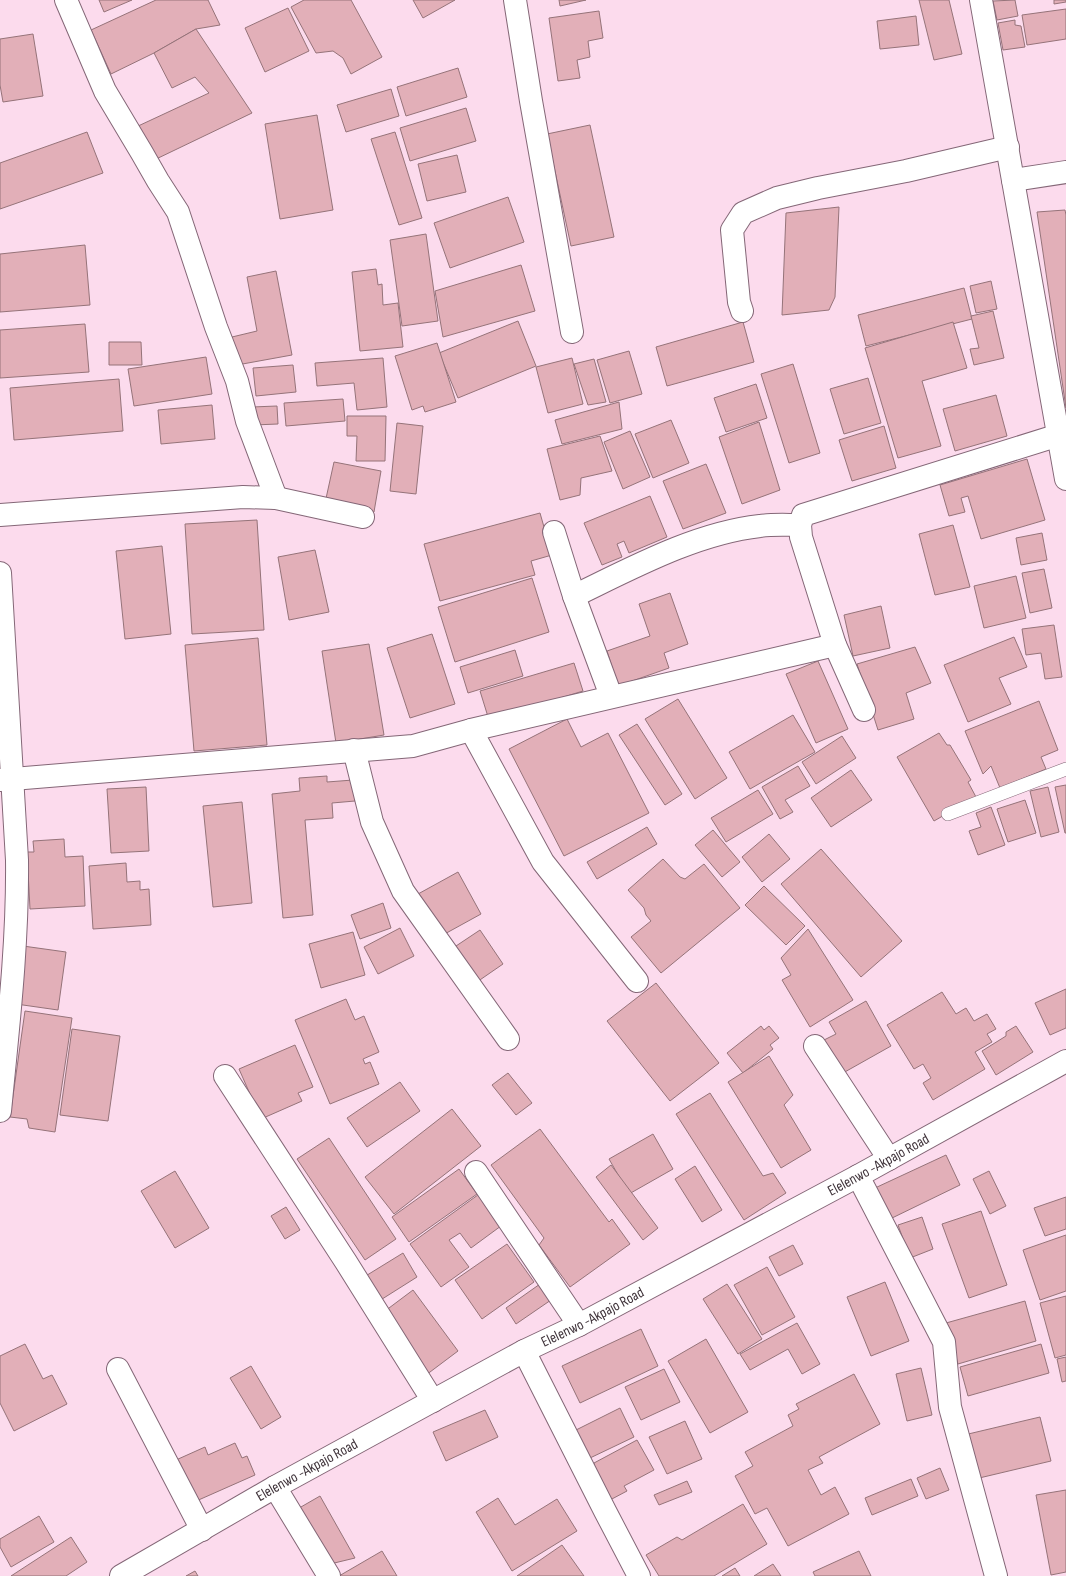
<svg xmlns="http://www.w3.org/2000/svg" width="1066" height="1576" viewBox="0 0 1066 1576" font-family="'Sofia Sans Condensed',sans-serif">
	<style>
		.building { fill: #e2afb8; stroke: #957379 }
		.lines { fill: none; stroke-linecap: round; stroke-linejoin: round }
		.lane-casing { stroke: #846777; stroke-width: 14 }
		.street-casing { stroke: #846777; stroke-width: 24 }
		.lane { stroke: #fff; stroke-width: 13 }
		.street { stroke: #fff; stroke-width: 22 }
		.labels { text-anchor: middle; stroke-width: 3; stroke-linejoin: round; paint-order: stroke }
		.street-label { font-size: 15px; fill: #40343b; stroke: #fceef5 }
	</style>
	<rect width="100%" height="100%" fill="#fcdbed"/>
	<!-- building -->
	<g class="building">
		<polygon points="99,0 132,0 104,12"/>
		<polygon points="156,0 208,0 220,25 196,29 154,53 111,74 91,30"/>
		<polygon points="304,0 351,0 382,57 351,74 343,58 333,51 316,53 291,7"/>
		<polygon points="413,0 455,0 423,18"/>
		<polygon points="559,0 586,0 560,6"/>
		<polygon points="919,0 949,0 962,54 934,60"/>
		<polygon points="1015,0 1018,16 997,20 993,1"/>
		<polygon points="1054,0 1066,0 1066,2 1054,4"/>
		<polygon points="288,8 309,51 265,72 245,28"/>
		<polygon points="1066,9 1066,39 1027,45 1022,15"/>
		<polygon points="599,11 603,38 588,41 590,57 577,60 580,78 558,81 549,18"/>
		<polygon points="916,16 919,45 880,49 877,21"/>
		<polygon points="1015,20 1015,25 1021,26 1025,47 1003,50 998,23"/>
		<polygon points="196,29 252,113 152,161 136,127 209,93 195,77 172,88 154,53"/>
		<polygon points="33,34 43,96 3,102 0,85 0,39"/>
		<polygon points="458,68 467,97 406,116 397,87"/>
		<polygon points="391,89 399,116 346,132 337,105"/>
		<polygon points="466,108 476,141 410,161 400,128"/>
		<polygon points="317,115 333,210 280,219 265,124"/>
		<polygon points="590,125 614,237 571,246 547,134"/>
		<polygon points="87,132 103,173 0,209 0,163"/>
		<polygon points="395,132 422,218 399,225 371,139"/>
		<polygon points="457,155 466,192 427,201 418,164"/>
		<polygon points="508,197 524,242 450,268 434,223"/>
		<polygon points="839,207 835,297 829,310 782,315 786,213"/>
		<polygon points="1065,210 1066,215 1066,408 1037,212"/>
		<polygon points="426,234 438,321 402,326 390,240"/>
		<polygon points="85,245 90,305 0,312 0,254"/>
		<polygon points="521,265 535,311 443,337 435,291"/>
		<polygon points="376,269 378,285 382,284 383,305 398,303 403,347 360,351 352,272"/>
		<polygon points="276,271 292,355 237,365 232,337 257,331 247,277"/>
		<polygon points="991,281 997,309 976,313 970,286"/>
		<polygon points="964,288 972,319 866,346 858,315"/>
		<polygon points="993,311 1004,358 974,365 970,349 979,348 971,316"/>
		<polygon points="518,321 536,366 458,398 439,353"/>
		<polygon points="743,322 754,362 667,386 656,347"/>
		<polygon points="953,322 967,368 922,381 941,446 898,458 865,348"/>
		<polygon points="85,324 89,372 0,378 0,330"/>
		<polygon points="109,342 141,342 142,365 109,365"/>
		<polygon points="437,343 456,402 425,412 423,406 412,410 395,356"/>
		<polygon points="629,351 642,394 610,403 597,360"/>
		<polygon points="206,357 212,394 134,406 128,369"/>
		<polygon points="383,358 387,407 357,410 354,383 317,386 315,363"/>
		<polygon points="572,358 583,404 548,413 536,367"/>
		<polygon points="594,359 606,402 588,405 574,364"/>
		<polygon points="793,364 820,453 789,463 761,374"/>
		<polygon points="293,365 296,392 256,396 253,368"/>
		<polygon points="868,378 881,423 844,434 830,389"/>
		<polygon points="119,379 123,431 14,440 10,388"/>
		<polygon points="756,384 767,418 726,432 714,398"/>
		<polygon points="996,395 1007,436 955,451 943,409"/>
		<polygon points="343,399 345,421 286,426 284,403"/>
		<polygon points="619,402 622,429 562,444 555,420"/>
		<polygon points="212,405 215,439 161,444 158,410"/>
		<polygon points="277,406 278,424 253,425 252,407"/>
		<polygon points="347,416 386,416 385,461 356,461 357,436 347,436"/>
		<polygon points="671,420 689,463 653,478 635,434"/>
		<polygon points="759,422 780,490 742,504 719,437"/>
		<polygon points="397,423 423,426 416,494 390,491"/>
		<polygon points="884,426 896,468 852,481 839,440"/>
		<polygon points="630,431 650,477 623,489 604,442"/>
		<polygon points="600,436 612,471 581,478 580,495 560,500 547,449"/>
		<polygon points="1027,459 1045,520 981,539 968,496 961,498 965,512 949,516 940,485"/>
		<polygon points="334,462 381,471 374,512 325,503"/>
		<polygon points="706,464 726,513 683,529 663,481"/>
		<polygon points="650,496 667,537 629,553 624,541 617,544 622,557 602,565 584,523"/>
		<polygon points="540,513 552,555 531,561 535,575 440,601 424,544"/>
		<polygon points="257,520 264,630 192,634 185,524"/>
		<polygon points="953,525 970,587 935,595 919,534"/>
		<polygon points="1042,533 1047,560 1021,565 1016,538"/>
		<polygon points="162,546 171,634 125,639 116,551"/>
		<polygon points="315,550 329,612 289,620 278,557"/>
		<polygon points="1044,569 1052,608 1030,613 1022,573"/>
		<polygon points="1016,576 1026,618 984,628 974,586"/>
		<polygon points="532,578 549,632 455,662 438,607"/>
		<polygon points="670,593 688,644 664,653 669,668 618,686 607,651 650,636 639,604"/>
		<polygon points="881,606 890,648 853,656 844,615"/>
		<polygon points="1054,625 1062,677 1045,679 1041,653 1026,655 1022,629"/>
		<polygon points="432,634 455,704 410,718 387,648"/>
		<polygon points="1014,637 1027,667 999,678 1011,704 968,722 944,665"/>
		<polygon points="258,638 267,745 194,751 185,645"/>
		<polygon points="369,644 384,735 336,743 322,651"/>
		<polygon points="915,647 931,683 906,693 914,719 878,730 857,664"/>
		<polygon points="515,650 523,676 468,693 460,667"/>
		<polygon points="818,661 848,729 816,743 786,674"/>
		<polygon points="574,663 583,691 489,720 480,691"/>
		<polygon points="678,699 727,778 695,799 645,719"/>
		<polygon points="1039,701 1058,750 1041,757 1046,769 1000,788 991,766 983,774 965,731"/>
		<polygon points="793,715 815,752 750,789 729,752"/>
		<polygon points="567,719 581,747 608,733 649,813 564,856 509,749"/>
		<polygon points="637,724 682,794 665,805 619,735"/>
		<polygon points="939,733 947,745 950,745 971,780 968,782 976,797 934,821 897,757"/>
		<polygon points="842,736 856,758 816,784 802,762"/>
		<polygon points="798,766 810,786 785,800 793,812 780,819 762,787"/>
		<polygon points="851,770 872,800 831,827 811,798"/>
		<polygon points="327,776 327,782 353,780 355,801 332,803 333,818 305,820 313,915 283,918 272,794 300,791 299,778"/>
		<polygon points="1066,785 1066,833 1065,833 1055,787"/>
		<polygon points="146,787 149,851 111,853 107,789"/>
		<polygon points="1048,787 1059,832 1041,837 1030,791"/>
		<polygon points="758,790 773,814 726,842 711,818"/>
		<polygon points="1025,800 1036,833 1008,842 997,809"/>
		<polygon points="242,802 252,903 213,907 203,806"/>
		<polygon points="991,807 1005,845 978,855 969,831 981,827 976,813"/>
		<polygon points="647,827 657,844 597,879 587,862"/>
		<polygon points="713,830 740,862 722,877 695,845"/>
		<polygon points="769,834 790,859 762,882 742,857"/>
		<polygon points="64,839 65,857 83,856 85,906 30,909 27,852 34,852 33,841"/>
		<polygon points="821,849 902,941 861,977 781,884"/>
		<polygon points="663,859 680,877 685,879 704,864 740,908 661,973 631,937 651,921 646,915 644,908 628,890"/>
		<polygon points="126,863 127,882 140,881 140,890 149,889 151,925 93,929 89,866"/>
		<polygon points="458,872 481,914 441,936 418,894"/>
		<polygon points="764,886 805,926 786,945 745,905"/>
		<polygon points="383,903 391,928 360,939 351,915"/>
		<polygon points="400,928 414,956 378,974 364,947"/>
		<polygon points="808,929 853,1000 810,1027 782,980 791,975 781,958"/>
		<polygon points="480,930 503,964 474,984 450,950"/>
		<polygon points="353,932 365,975 321,988 309,944"/>
		<polygon points="23,946 66,952 58,1010 16,1004"/>
		<polygon points="656,983 719,1063 670,1101 607,1021"/>
		<polygon points="1066,989 1066,1028 1050,1035 1035,1003"/>
		<polygon points="942,992 956,1014 966,1008 974,1021 987,1014 996,1029 987,1034 992,1042 975,1052 985,1069 933,1100 923,1083 931,1078 923,1064 914,1069 887,1025"/>
		<polygon points="346,999 355,1020 364,1016 379,1052 363,1059 365,1064 370,1062 379,1084 330,1104 295,1020"/>
		<polygon points="866,1001 891,1046 843,1073 824,1040 836,1034 829,1022"/>
		<polygon points="25,1011 72,1018 55,1132 29,1128 27,1119 10,1117"/>
		<polygon points="761,1026 764,1030 769,1026 779,1038 770,1045 773,1049 743,1073 727,1053"/>
		<polygon points="1016,1026 1033,1052 996,1075 982,1051 1006,1036 1006,1032"/>
		<polygon points="72,1029 120,1036 108,1121 60,1115"/>
		<polygon points="295,1045 313,1087 298,1093 302,1101 261,1119 239,1069"/>
		<polygon points="769,1056 793,1095 784,1105 811,1150 781,1168 728,1082"/>
		<polygon points="508,1073 532,1103 516,1115 492,1085"/>
		<polygon points="400,1082 420,1111 367,1147 347,1118"/>
		<polygon points="710,1093 763,1176 773,1173 786,1193 744,1220 676,1114"/>
		<polygon points="452,1109 481,1146 394,1214 365,1177"/>
		<polygon points="540,1129 609,1222 612,1219 630,1244 570,1287 539,1245 544,1238 491,1165"/>
		<polygon points="653,1134 673,1169 629,1194 609,1159"/>
		<polygon points="329,1138 396,1239 365,1260 297,1159"/>
		<polygon points="946,1155 960,1185 890,1219 875,1188"/>
		<polygon points="611,1165 658,1228 643,1240 596,1177"/>
		<polygon points="695,1166 722,1210 702,1222 675,1179"/>
		<polygon points="459,1169 477,1194 409,1242 392,1217"/>
		<polygon points="175,1171 209,1228 175,1248 141,1191"/>
		<polygon points="989,1171 1006,1206 990,1214 973,1179"/>
		<polygon points="482,1192 505,1223 471,1248 460,1233 449,1240 469,1267 441,1287 410,1244"/>
		<polygon points="1066,1197 1066,1229 1045,1236 1034,1208"/>
		<polygon points="286,1207 300,1230 285,1239 271,1216"/>
		<polygon points="981,1211 1007,1285 969,1298 942,1224"/>
		<polygon points="922,1217 933,1249 910,1258 898,1225"/>
		<polygon points="1066,1235 1066,1291 1040,1300 1023,1250"/>
		<polygon points="507,1244 534,1282 482,1319 455,1280"/>
		<polygon points="793,1245 803,1264 779,1276 769,1257"/>
		<polygon points="403,1253 417,1277 379,1301 364,1277"/>
		<polygon points="767,1267 795,1317 762,1335 734,1285"/>
		<polygon points="885,1282 909,1341 871,1356 847,1297"/>
		<polygon points="540,1284 551,1300 516,1324 506,1308"/>
		<polygon points="727,1284 762,1339 738,1354 703,1299"/>
		<polygon points="413,1290 458,1351 426,1375 381,1314"/>
		<polygon points="1066,1296 1066,1355 1055,1358 1040,1303"/>
		<polygon points="1025,1301 1036,1341 958,1364 946,1323"/>
		<polygon points="797,1323 820,1364 802,1374 788,1349 750,1370 740,1354"/>
		<polygon points="641,1329 658,1366 580,1403 562,1366"/>
		<polygon points="706,1339 748,1412 710,1433 668,1361"/>
		<polygon points="25,1344 43,1379 52,1375 67,1404 14,1431 0,1403 0,1356"/>
		<polygon points="1041,1344 1049,1373 968,1396 960,1367"/>
		<polygon points="1066,1357 1066,1381 1062,1382 1057,1359"/>
		<polygon points="251,1366 281,1417 261,1429 230,1378"/>
		<polygon points="921,1368 932,1415 907,1421 896,1374"/>
		<polygon points="664,1369 680,1402 641,1420 625,1387"/>
		<polygon points="854,1374 880,1424 819,1457 823,1463 808,1470 821,1495 835,1487 849,1514 788,1546 767,1508 755,1514 735,1476 753,1466 745,1452 793,1426 788,1415 799,1409 796,1404"/>
		<polygon points="620,1408 634,1437 590,1458 576,1430"/>
		<polygon points="485,1410 498,1437 446,1461 433,1432"/>
		<polygon points="1040,1417 1051,1461 975,1479 964,1435"/>
		<polygon points="685,1421 702,1459 667,1474 649,1437"/>
		<polygon points="637,1440 654,1470 624,1486 627,1491 610,1500 595,1469 594,1463"/>
		<polygon points="235,1443 242,1458 247,1456 255,1475 194,1502 176,1460 205,1447 208,1455"/>
		<polygon points="940,1468 949,1490 926,1499 917,1478"/>
		<polygon points="911,1479 918,1496 872,1515 865,1498"/>
		<polygon points="687,1481 692,1492 659,1505 654,1495"/>
		<polygon points="1066,1490 1066,1572 1051,1575 1036,1495"/>
		<polygon points="320,1496 355,1558 326,1565 294,1511"/>
		<polygon points="498,1498 515,1525 557,1499 577,1531 512,1571 476,1512"/>
		<polygon points="743,1504 767,1544 714,1576 659,1576 646,1555 677,1537 682,1540"/>
		<polygon points="39,1516 54,1542 11,1567 0,1547 0,1539"/>
		<polygon points="71,1537 87,1562 66,1576 11,1576"/>
		<polygon points="562,1545 584,1576 517,1576"/>
		<polygon points="382,1551 397,1576 339,1576"/>
		<polygon points="859,1551 871,1576 815,1576 813,1572"/>
		<polygon points="773,1564 781,1576 754,1576"/>
		<polygon points="735,1568 740,1576 722,1576"/>
		<polygon points="195,1571 198,1576 186,1576"/>
	</g>
	<g class="lines">
		<defs>
			<polyline id="lane" points="948,814 1066,769"/>
			<g id="street">
				<polyline points="66,0 105,91 142,153 158,181 178,212 216,327 237,381 247,421 276,498"/>
				<polyline points="515,0 531,101 572,332"/>
				<polyline points="981,0 1066,479"/>
				<polyline points="1013,180 1066,172"/>
				<polyline points="742,311 739,302 732,230 743,213 777,198 818,188 906,171 1008,147"/>
				<polyline points="0,515 243,497 276,498 363,517"/>
				<polyline points="554,532 574,596 611,696"/>
				<path d="M0 573 17 860C18 944 8 1028 0 1111"/>
				<path d="M574 596C632 568 696 533 760 526 773 524 787 525 800 525"/>
				<polyline points="864,710 835,645 801,537 800,525 803,515 1059,435"/>
				<polyline points="471,730 543,862 637,981"/>
				<polyline points="354,750 372,822 403,891 508,1039"/>
				<polyline points="0,780 413,746 471,730 835,645"/>
				<polyline points="815,1046 889,1159"/>
				<polyline points="225,1076 346,1262 433,1401"/>
				<polyline points="476,1172 579,1325"/>
				<polyline points="858,1176 944,1342 950,1407 996,1576"/>
				<polyline points="524,1351 605,1511 639,1576"/>
				<polyline points="118,1369 202,1530"/>
				<polyline points="275,1487 329,1576"/>
				<path id="s1" d="M121 1576 275 1487 524 1351 579 1325 858 1176 1066 1061"/>
			</g>
		</defs>
		<!-- lane casing -->
		<use href="#lane" class="lane-casing"/>
		<!-- street casing -->
		<use href="#street" class="street-casing"/>
		<!-- lane -->
		<use href="#lane" class="lane"/>
		<!-- street -->
		<use href="#street" class="street"/>
	</g>
	<g class="labels">
		<!-- street labels -->
		<g class="street-label">
			<text dy="5" stroke="none"><textPath href="#s1" startOffset="862">Elelenwo -Akpajo Road</textPath></text>
			<text dy="5" stroke="none"><textPath href="#s1" startOffset="538">Elelenwo -Akpajo Road</textPath></text>
			<text dy="5" stroke="none"><textPath href="#s1" startOffset="214">Elelenwo -Akpajo Road</textPath></text>
		</g>
	</g>
</svg>
